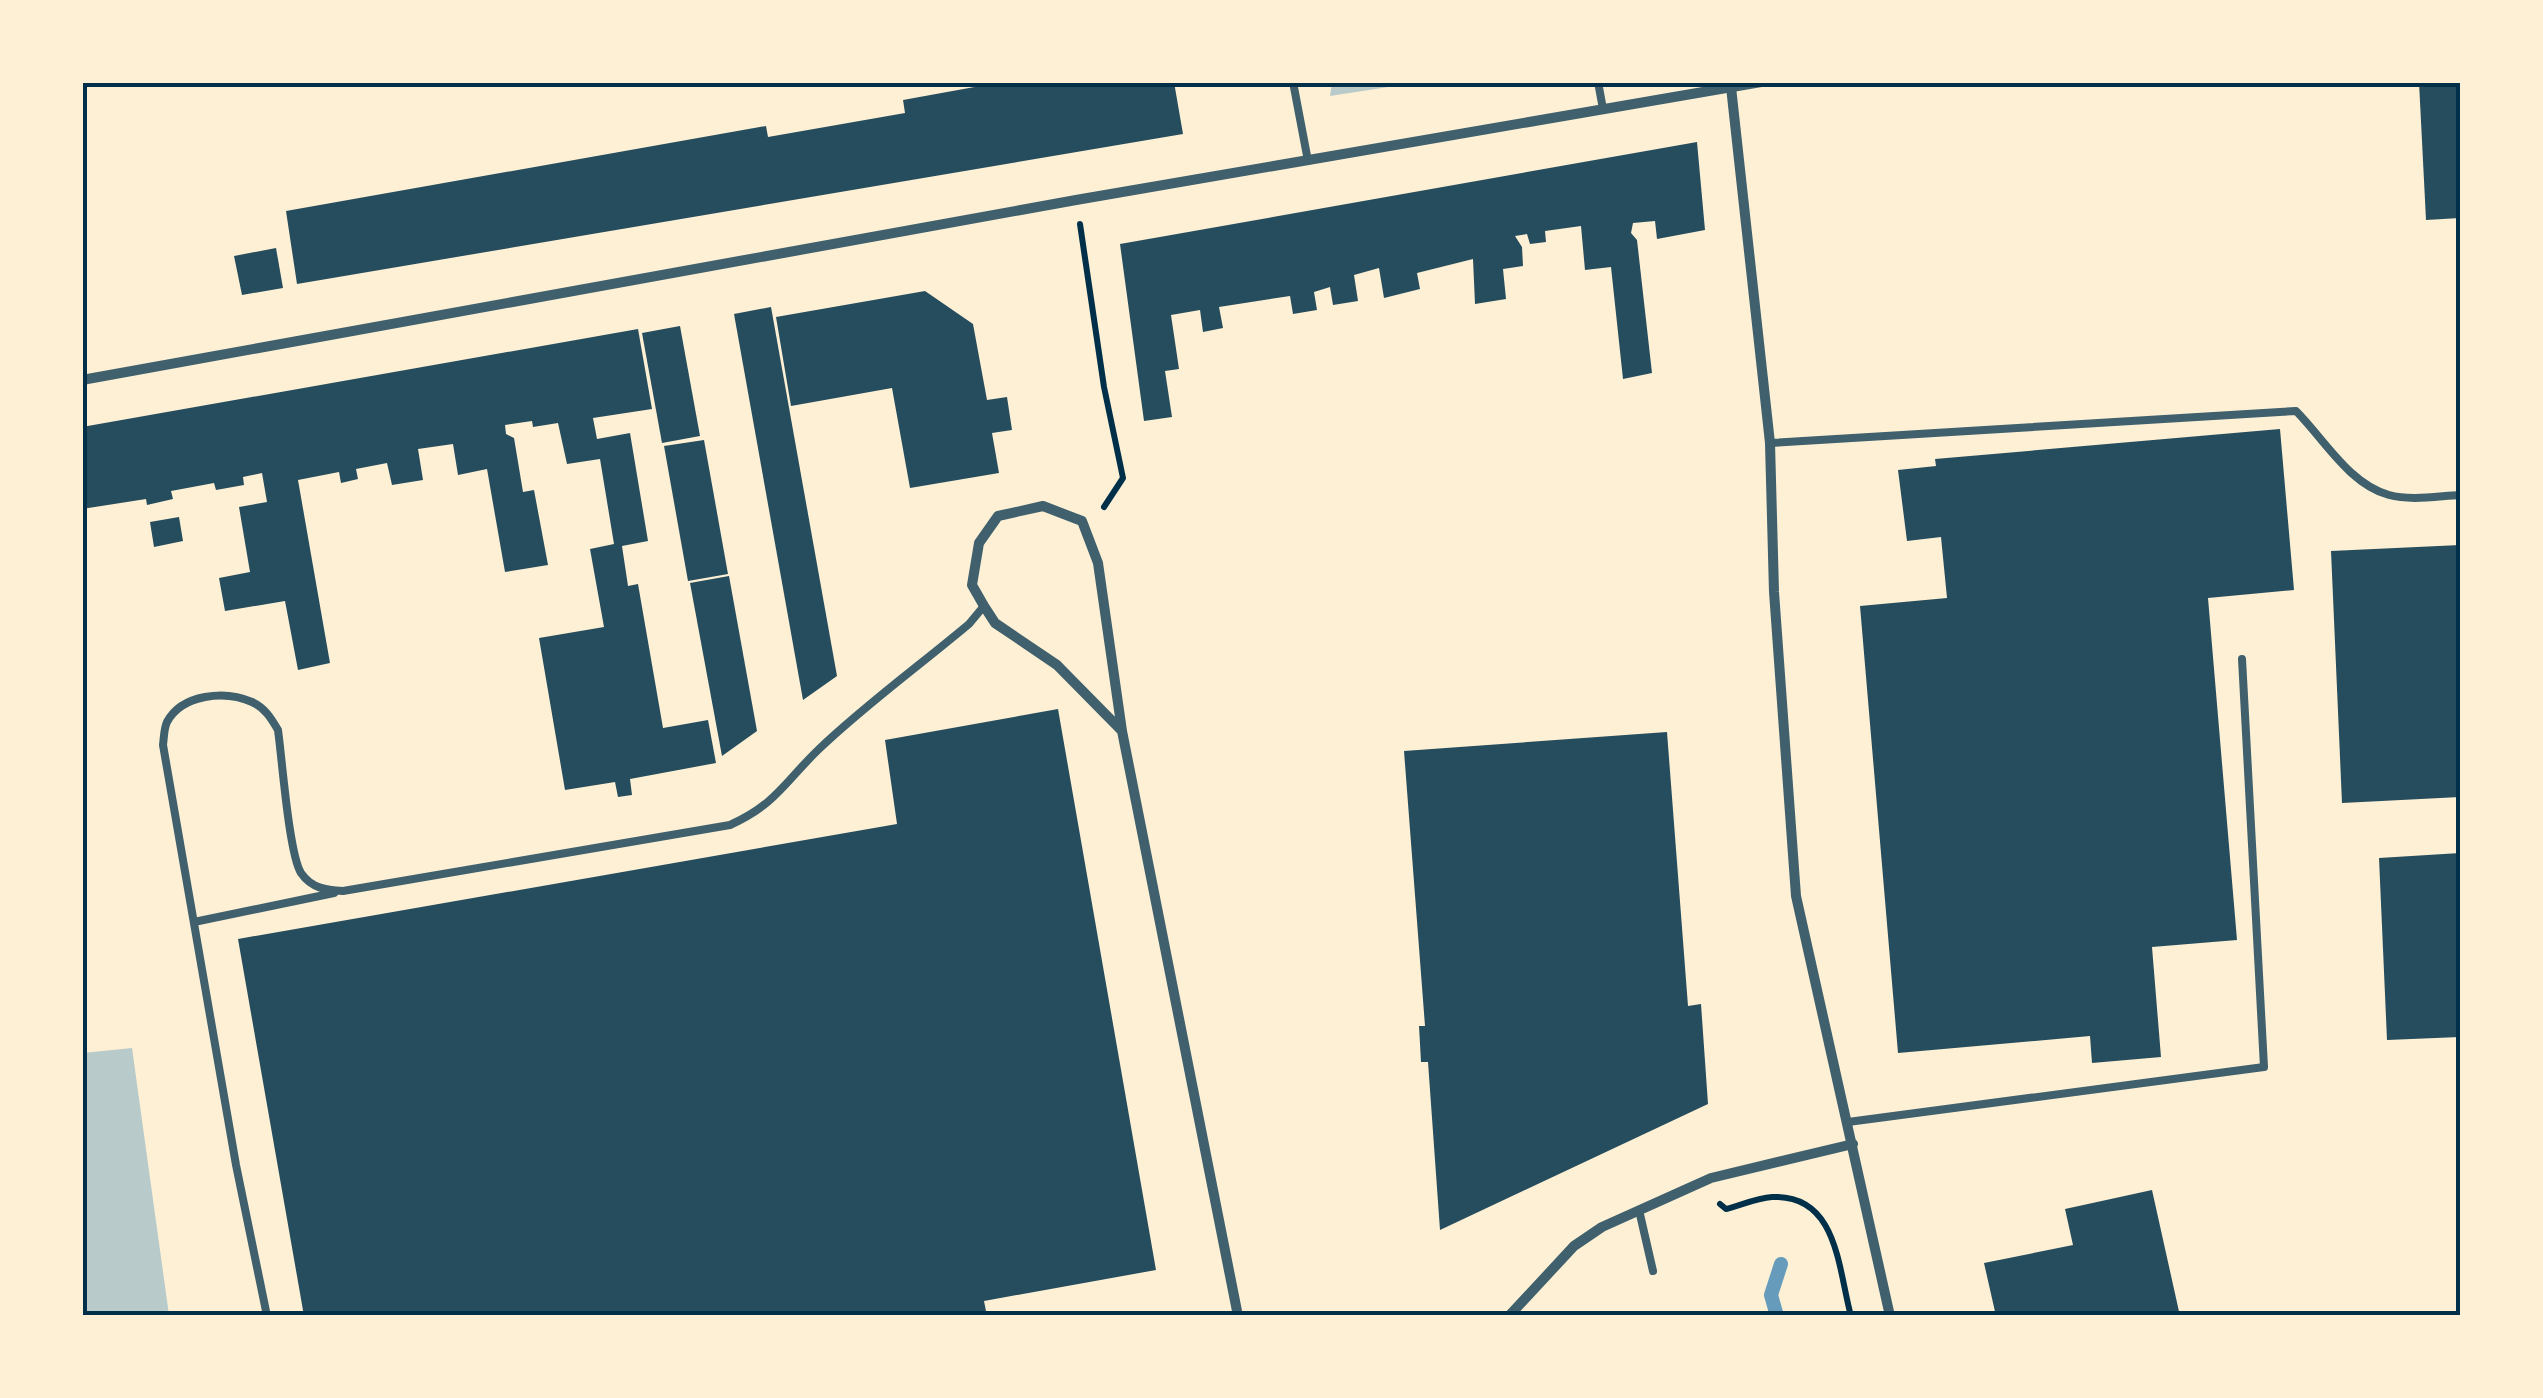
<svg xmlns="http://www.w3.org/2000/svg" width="2543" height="1398" viewBox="0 0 2543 1398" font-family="'Work Sans',sans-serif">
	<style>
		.green { fill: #b9caca }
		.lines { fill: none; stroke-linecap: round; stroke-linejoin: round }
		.stream { stroke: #669bbc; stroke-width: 14 }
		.building { fill: #264d5e }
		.path { stroke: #003049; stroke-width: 6 }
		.service { stroke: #3f606c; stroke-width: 8 }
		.minor { stroke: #3f606c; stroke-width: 10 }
		.neatline { fill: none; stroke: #003049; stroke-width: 4 }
	</style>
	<rect width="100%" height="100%" fill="#fdf0d5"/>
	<!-- green -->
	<g class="green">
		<polygon points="1332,83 1332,82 1414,83 1330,96"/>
		<polygon points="132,1048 169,1315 83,1315 83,1053"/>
	</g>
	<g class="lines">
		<!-- stream -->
		<polyline class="stream" points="1777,1316 1771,1295 1781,1264"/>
	</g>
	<!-- building -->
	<g class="building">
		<polygon points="1002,82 1174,82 1183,134 297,284 286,211 766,126 768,137 905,113 903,100"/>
		<polygon points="2419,82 2460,82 2460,218 2426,220"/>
		<polygon points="1697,142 1705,230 1657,239 1655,221 1633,223 1631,233 1637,240 1652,373 1623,379 1611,267 1585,270 1581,226 1545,231 1546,242 1530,244 1527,234 1515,236 1522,247 1523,266 1503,269 1506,299 1475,304 1473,259 1417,273 1420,289 1384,298 1379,268 1354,275 1358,301 1333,305 1330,287 1314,292 1317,310 1293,314 1290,296 1219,307 1223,328 1203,332 1200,310 1171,315 1179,369 1165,371 1172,417 1144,421 1120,244"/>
		<polygon points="276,248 283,288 242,295 234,256"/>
		<polygon points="925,291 973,324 987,400 1007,397 1012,430 992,433 999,473 910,488 892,388 791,406 776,317"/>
		<polygon points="771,307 837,676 803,700 734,314"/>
		<polygon points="680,326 700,436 662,443 642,333"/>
		<polygon points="638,329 652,409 593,418 597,439 630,433 648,541 622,546 628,586 638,584 663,728 708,720 716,763 630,779 632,795 618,797 615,782 565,790 539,638 604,627 590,549 614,544 600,459 567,464 558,423 533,427 532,421 505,425 506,434 514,438 523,492 534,490 548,565 505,572 487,469 458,475 453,444 418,449 423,480 392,485 387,463 356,469 358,479 341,483 339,472 298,480 330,663 298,670 285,601 225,611 219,578 250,572 239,507 267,502 262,473 243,477 244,485 216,490 214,483 171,491 173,499 147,505 146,499 82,509 82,427"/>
		<polygon points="2280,429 2294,590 2208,598 2237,940 2152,947 2161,1057 2092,1063 2090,1036 1898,1053 1860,606 1947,598 1941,537 1907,541 1898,470 1936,466 1935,459"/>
		<polygon points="704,440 728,574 688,581 664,446"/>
		<polygon points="179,517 183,541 154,547 150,522"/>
		<polygon points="2460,545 2460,797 2342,803 2331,551"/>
		<polygon points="729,576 757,731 722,756 690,583"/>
		<polygon points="1058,709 1156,1270 984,1301 987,1316 304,1316 238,939 897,824 885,740"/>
		<polygon points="1667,732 1688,1006 1701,1004 1708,1104 1440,1230 1428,1062 1421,1062 1419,1026 1425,1026 1404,751"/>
		<polygon points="2460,853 2460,1037 2387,1040 2379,858"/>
		<polygon points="2152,1190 2180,1316 1996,1316 1984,1263 2073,1245 2065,1209"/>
	</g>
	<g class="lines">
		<!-- path -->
		<g class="path">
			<polyline points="1080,224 1104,387 1123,478 1104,507"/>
			<path d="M1720 1204 1726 1209C1741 1205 1757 1198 1772 1197 1838 1194 1838 1269 1851 1316"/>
		</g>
		<!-- service -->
		<g class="service">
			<polyline points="1293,82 1308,161"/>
			<polyline points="1598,82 1603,109"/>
			<path d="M1770 443 2296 411C2324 439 2349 484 2389 495 2411 501 2438 496 2460 495"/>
			<polyline points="194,922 334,893"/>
			<polyline points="1848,1122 2264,1067 2242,659"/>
			<polyline points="1639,1210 1653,1271"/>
			<path d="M267 1316 236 1165 163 745C164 737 164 728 167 722 182 694 225 690 252 702 265 708 271 718 278 730 282 758 289 854 301 873 312 889 327 890 343 891L730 825C776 804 784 783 818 750 865 705 919 666 969 624L984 606"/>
		</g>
		<!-- minor -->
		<g class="minor">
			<polyline points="1731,87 1770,443 1774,592 1796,896 1890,1316"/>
			<polyline points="82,380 1076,200 1761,82"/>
			<polyline points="1122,731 1057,665 995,623 984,606 972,585 979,543 998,516 1043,506 1082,521 1098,563 1122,731 1238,1316"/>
			<polyline points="1509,1316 1574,1246 1602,1227 1711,1178 1853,1144"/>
		</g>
	</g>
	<!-- border -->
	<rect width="2543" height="1398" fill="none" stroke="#fdf0d5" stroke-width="170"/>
	<rect x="85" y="85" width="2373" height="1228" class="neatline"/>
</svg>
